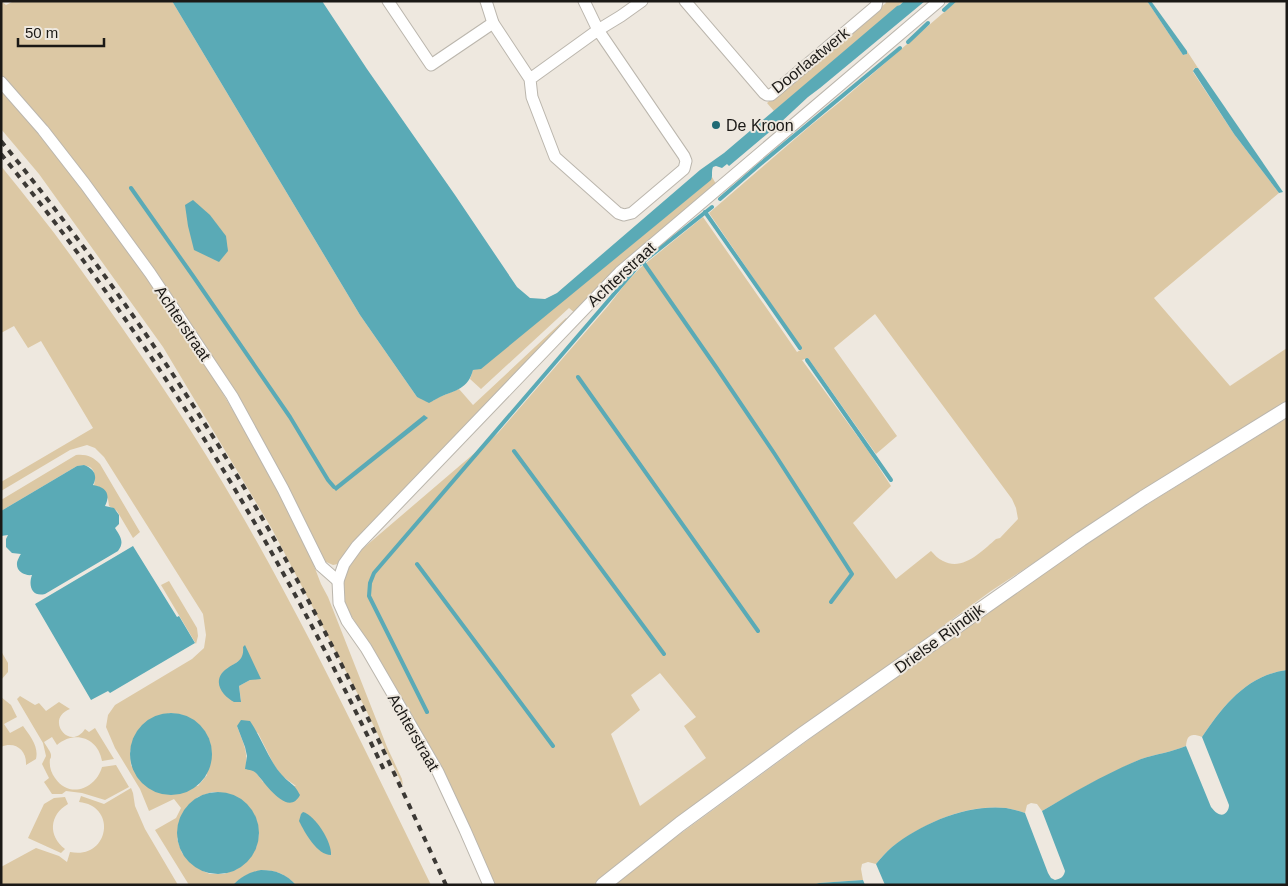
<svg xmlns="http://www.w3.org/2000/svg" width="1288" height="886" viewBox="0 0 1288 886" font-family="Arial,sans-serif">
	<style>
		.green { fill: #dcc8a4; fill-rule: evenodd }
		.water { fill: #5aaab6 }
		.lines { fill: none; stroke-linecap: round; stroke-linejoin: round }
		.stream { stroke: #5aaab6; stroke-width: 4 }
		.minor-casing { stroke: #bbb6ad; stroke-width: 13 }
		.tertiary-casing { stroke: #bbb6ad; stroke-width: 16 }
		.minor { stroke: #fff; stroke-width: 11 }
		.tertiary { stroke: #fff; stroke-width: 14 }
		.rail { stroke: #3c3935; stroke-width: 4; stroke-dasharray: 6 6; stroke-linecap: butt }
		.poi-dot { fill: #206a74; stroke: #eee8df; stroke-width: 2 }
		.labels { text-anchor: middle; stroke-width: 4; stroke-linejoin: round; paint-order: stroke }
		.street-label { font-size: 16px; fill: #1b1916; stroke: #eee8df }
		.poi-label { font-size: 16px; fill: #1b1916; stroke: #eee8df; text-anchor: start }
	</style>
	<rect width="100%" height="100%" fill="#eee8df"/>
	<!-- green -->
	<g class="green">
		<polygon points="1,1 6,5 14,1 172,1 360,315 417,397 433,401 437,398 459,389 473,405 566,318 569,320 338,564 333,565 324,561 211,360 1,77"/>
		<polygon points="885,1 904,1 774,111 767,103 886,3"/>
		<path d="M957 1H1147L1183 55 1187 54V51L1198 68H1194L1193 72 1234 134 1279 193 1154 298 1230 386 1287 348V403L1131 499 991 591 631 854 593 885H493L420 731 408 708 341 599C341 578 348 568 360 551L498 433 608 306 626 283 640 268 703 217 786 336 797 352 802 349 709 213 810 126 841 101ZM875 314 1012 499 1016 508 1018 519 1000 538 996 539C983 550 963 572 943 561 938 559 934 554 931 551L896 579 853 523 891 486 869 452 802 360 808 358 876 454 897 436 834 348ZM660 673 696 717 684 726 706 758 640 806 611 734 640 710 631 695Z"/>
		<polygon points="1,86 17,103 122,240 206,365 280,490 311,558 321,584 328,597 387,747 402,779 403,786 364,706 272,529 163,347 39,174 1,129"/>
		<path d="M1 166C25 196 49 225 71 256 118 321 164 387 206 455 291 593 360 740 431 885H296C277 865 253 866 233 885H189L155 830 176 818 181 808 174 799 149 811 140 789 115 748 106 727 108 715 115 705 192 659 204 648 206 635 203 614 104 457 95 448 87 445 70 450 1 491V482L93 428 41 341 28 348 14 326 1 333ZM244 654 250 680 239 686 241 701 222 673 240 660ZM169 713 183 715 207 775 198 786 131 766 130 751ZM237 726 258 733 274 765 282 776 296 786 263 782 255 771 246 763C248 750 241 738 237 726ZM212 792H219L259 834 256 848 237 869 224 874H210L203 871 182 853 177 839 193 801 198 797Z"/>
		<polygon points="712,177 716,184 575,313 569,308 481,389 470,379 473,370 481,368 703,186"/>
		<path d="M1287 418V670C1247 675 1223 706 1202 737 1191 733 1187 735 1186 746 1172 752 1156 754 1141 759 1107 774 1074 792 1042 811L1037 804 1031 803 1027 805 1025 813C1019 811 1012 809 1006 808 965 804 924 823 892 847 886 852 881 858 876 864L868 862 862 864 861 869 863 880 819 883 813 885H613L639 864 998 601 1138 510Z"/>
		<path d="M76 455C87 454 93 457 100 464L140 532 133 538 117 511 109 506 108 499 98 486H94C96 472 94 463 77 466L1 511V500Z"/>
		<polygon points="169,581 197,628 198,636 196,644 161,585"/>
		<polygon points="1,651 8,663 8,672 1,680"/>
		<path d="M20 696 35 705 39 703 46 711 59 702 70 709C44 719 70 752 85 729L89 732 95 728 114 759 102 761C98 738 75 730 57 745L52 737 44 742C46 746 51 752 51 755 51 757 51 758 50 759 49 766 51 773 55 778 69 799 96 789 102 767L116 765 129 787 105 800 82 793 66 791 62 794H52L44 782 49 778 42 764 46 756 43 743 17 699Z"/>
		<path d="M1 697 11 705 17 717 4 724 10 733 23 726C30 736 39 746 36 759L26 765C27 750 15 741 1 747Z"/>
		<path d="M131 788 133 793 135 806 145 829 178 885H1V867L36 848 59 856 67 862 70 852C109 860 118 806 79 802L81 796 104 804Z"/>
		<path d="M65 797 68 804C49 815 48 836 65 849L61 853 28 838 44 804 54 798Z"/>
	</g>
	<!-- water -->
	<g class="water">
		<path d="M172 1H322L367 69 455 195 517 287 530 298 545 299 557 293 700 170 724 153 897 6 900 5 904 1H925L820 88 808 97 779 124 729 166 727 164 722 168 716 166 713 167C711 172 713 176 711 180L481 369 473 370C468 389 456 390 440 397 436 399 433 401 429 403L417 397 360 315Z"/>
		<polygon points="1147,1 1151,1 1187,51 1187,54 1183,55"/>
		<polygon points="1195,68 1198,68 1283,192 1279,193 1234,134 1193,71"/>
		<polygon points="193,200 210,215 226,236 228,251 219,262 194,250 188,226 185,205"/>
		<polygon points="424,415 428,418 336,491 333,488"/>
		<path d="M84 465C94 469 98 475 93 485 106 487 111 494 105 506L114 508 119 515V524L115 528C120 536 125 542 118 551L45 594C32 597 28 586 32 575 25 576 16 572 17 563 17 561 20 555 21 554L12 553 6 547V539L8 535 1 536V511L77 466Z"/>
		<polygon points="133,546 177,617 179,616 195,643 110,693 108,691 91,700 35,604"/>
		<path d="M245 645 261 679 250 680 239 686 241 702H234C225 697 213 685 222 673 230 663 245 664 243 647Z"/>
		<path d="M1287 670V885H885L876 864C881 858 886 852 892 847 922 823 967 804 1006 808 1012 809 1019 811 1025 813L1048 873 1051 878 1055 880C1060 879 1064 877 1065 871L1042 811C1074 792 1107 773 1141 759 1156 754 1172 752 1186 746L1211 807C1213 809 1215 812 1217 813 1224 818 1229 811 1229 805L1202 737C1223 706 1247 675 1287 670Z"/>
		<circle cx="171" cy="754" r="41"/>
		<path d="M241 720 250 721C261 737 269 761 282 775 290 784 294 783 300 795 288 818 265 783 256 773 253 770 249 770 245 769L247 756 245 747 237 726Z"/>
		<circle cx="218" cy="833" r="41"/>
		<path d="M303 812C315 815 332 842 331 855 317 855 305 833 299 821L301 814Z"/>
		<path d="M261 870C276 870 286 874 296 885H233C242 876 250 872 261 870Z"/>
		<polygon points="863,880 865,885 813,885 819,883"/>
	</g>
	<g class="lines">
		<!-- stream -->
		<g class="stream">
			<polyline points="944,10 954,1"/>
			<polyline points="908,42 928,23"/>
			<polyline points="131,188 193,276 290,417 328,480 334,487"/>
			<polyline points="720,199 758,166 900,48"/>
			<polyline points="705,212 800,348"/>
			<polyline points="643,262 716,367 774,453 852,574 831,602"/>
			<polyline points="807,360 891,480"/>
			<polyline points="578,377 758,631"/>
			<polyline points="514,451 664,654"/>
			<polyline points="417,564 553,746"/>
			<polyline points="427,712 369,596 370,583 374,573 639,265 712,207"/>
		</g>
		<defs>
			<g id="minor">
				<polyline points="388,1 431,65 493,23"/>
				<polyline points="486,1 493,23 530,79 532,97 555,157 618,213 624,215 632,213 684,169 686,161 684,156 598,30 530,79"/>
				<polyline points="584,1 598,30 621,16 642,1"/>
				<polyline points="685,1 764,93 767,95 771,95 876,6 877,1"/>
				<polyline points="1,82 43,130 85,184 150,273 232,396 283,489 321,566 338,581"/>
				<polyline points="489,885 465,830 438,772 366,648 347,621 339,603 338,581 344,564 357,546 620,272 939,1"/>
			</g>
			<polyline id="tertiary" points="603,885 680,824 803,734 1081,539 1143,498 1287,409"/>
		</defs>
		<!-- minor casing -->
		<use href="#minor" class="minor-casing"/>
		<!-- tertiary casing -->
		<use href="#tertiary" class="tertiary-casing"/>
		<!-- minor -->
		<use href="#minor" class="minor"/>
		<!-- tertiary -->
		<use href="#tertiary" class="tertiary"/>
		<!-- rail -->
		<g class="rail">
			<path d="M1 141C121 288 226 446 315 613 362 702 404 794 446 885"/>
			<path d="M1 154C156 345 279 548 384 770"/>
		</g>
	</g>
	<!-- markers -->
	<circle class="poi-dot" cx="716" cy="125" r="5"/>
	<g class="labels">
		<!-- street labels -->
		<g class="street-label">
			<text transform="translate(810 60) rotate(-39)" y="6">Doorlaatwerk</text>
			<text transform="translate(621 274) rotate(-43)" y="6">Achterstraat</text>
			<text transform="translate(183 323) rotate(56)" y="6">Achterstraat</text>
			<text transform="translate(939 638) rotate(-36)" y="6">Drielse Rijndijk</text>
			<text transform="translate(414 732) rotate(60)" y="6">Achterstraat</text>
		</g>
		<!-- poi labels -->
		<g class="poi-label">
			<text x="726" y="131">De Kroon</text>
		</g>
	</g>
	<!-- border -->
	<rect width="1288" height="886" fill="none" stroke="#1b1916" stroke-width="5"/>
	<!-- scale -->
	<path d="M18 38v8h86v-8" fill="none" stroke="#1b1916" stroke-width="2.5"/>
	<text x="25" y="38" font-size="15" fill="#1b1916" stroke="#eee8df" stroke-width="4" paint-order="stroke">50 m</text>
</svg>
